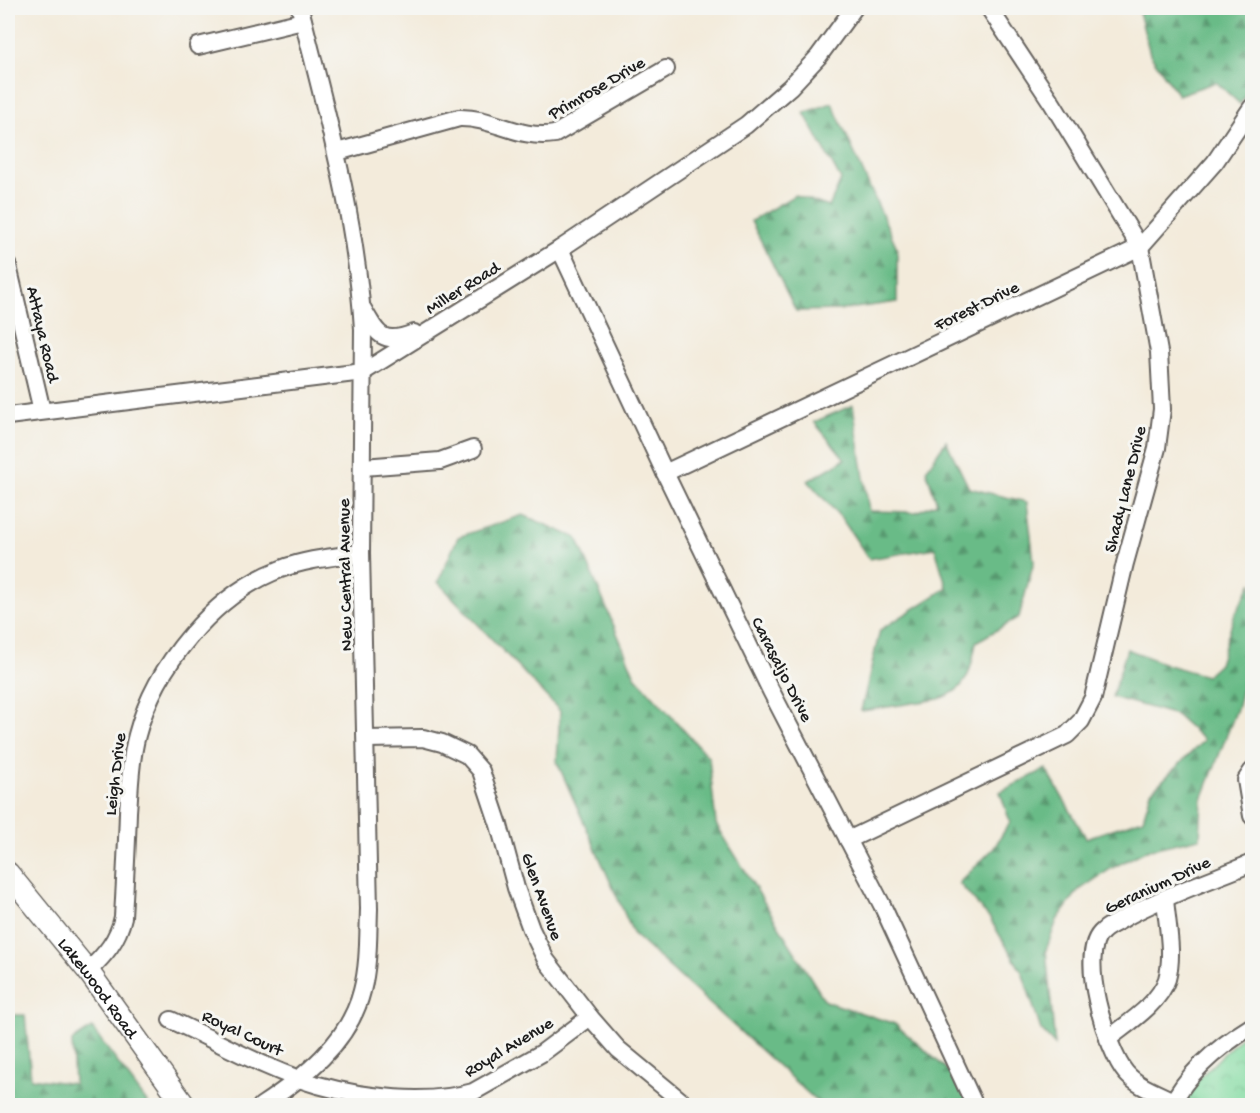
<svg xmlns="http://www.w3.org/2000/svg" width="1260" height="1113" viewBox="0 0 1260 1113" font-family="'Gochi Hand',sans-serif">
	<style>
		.forest { fill: url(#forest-firs); stroke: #426c52; stroke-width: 1.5 }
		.park { fill: url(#park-crowns); stroke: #4f7c5e; stroke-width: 1.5 }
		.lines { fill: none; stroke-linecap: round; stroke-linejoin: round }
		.minor-casing { stroke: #67645f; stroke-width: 20 }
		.major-casing { stroke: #67645f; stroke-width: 24 }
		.minor { stroke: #fff; stroke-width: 16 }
		.major { stroke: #fff; stroke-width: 21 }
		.labels { text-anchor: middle; stroke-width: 6; stroke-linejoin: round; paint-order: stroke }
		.street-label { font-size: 18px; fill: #1c1c1c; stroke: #f6f6f2 }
	</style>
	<defs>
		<pattern id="forest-firs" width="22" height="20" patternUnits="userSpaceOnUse" patternTransform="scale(1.5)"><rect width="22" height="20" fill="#69bb87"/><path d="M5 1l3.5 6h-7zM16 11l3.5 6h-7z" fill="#56976e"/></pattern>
		<pattern id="park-crowns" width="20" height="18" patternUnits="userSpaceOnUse" patternTransform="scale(1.5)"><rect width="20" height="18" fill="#82dba1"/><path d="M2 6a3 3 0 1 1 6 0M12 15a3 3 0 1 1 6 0" fill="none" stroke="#70bb8a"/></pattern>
	</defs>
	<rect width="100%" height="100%" fill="#f6f6f2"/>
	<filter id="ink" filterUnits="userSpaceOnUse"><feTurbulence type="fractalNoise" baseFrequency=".0167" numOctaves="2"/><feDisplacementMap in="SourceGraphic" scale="12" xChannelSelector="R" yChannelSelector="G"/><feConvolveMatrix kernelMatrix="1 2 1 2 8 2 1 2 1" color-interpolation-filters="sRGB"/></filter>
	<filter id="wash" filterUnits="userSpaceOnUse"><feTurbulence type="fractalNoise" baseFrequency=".008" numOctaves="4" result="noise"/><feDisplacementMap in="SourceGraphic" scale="24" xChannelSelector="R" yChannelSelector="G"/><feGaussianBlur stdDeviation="1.35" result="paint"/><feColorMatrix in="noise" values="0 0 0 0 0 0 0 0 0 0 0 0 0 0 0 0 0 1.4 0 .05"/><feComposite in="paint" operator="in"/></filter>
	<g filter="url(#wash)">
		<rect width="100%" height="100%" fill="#f3ebdb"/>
		<!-- forest -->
		<g class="forest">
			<polygon points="1138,8 1252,8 1252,86 1240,104 1216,82 1178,95 1150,54"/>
			<polygon points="832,103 897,248 897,302 840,310 796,311 751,221 795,195 829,207 841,180 804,113"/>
			<path d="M853 405 869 511 916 512 937 503 926 470 946 441 969 488 1027 502 1034 562 1019 617 976 642C971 669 969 690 939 699L861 711 880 630 947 588 935 548 869 559 842 519 808 481 845 459 814 422Z"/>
			<polygon points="523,515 577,538 635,676 709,758 716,824 825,1001 895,1024 958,1079 971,1105 821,1105 634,935 557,762 560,711 438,582 458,537"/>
			<polygon points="1252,582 1252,643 1238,706 1202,799 1200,838 1147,850 1112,868 1078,891 1057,920 1046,950 1055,1045 1041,1030 1022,972 990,919 959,883 994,848 1010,822 1000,792 1046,769 1086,838 1143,819 1151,792 1204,740 1176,715 1112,697 1127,649 1168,665 1206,676 1219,664 1234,616"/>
			<polygon points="8,1015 25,1015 31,1078 74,1084 72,1041 92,1028 149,1105 8,1105"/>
		</g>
		<!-- park -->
		<polygon class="park" points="1252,1026 1252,1105 1171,1106"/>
	</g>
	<g filter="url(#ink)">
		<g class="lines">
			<defs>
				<g id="minor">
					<polyline points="198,46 303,21"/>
					<path d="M337 152 459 118C494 117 518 140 555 134L666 69"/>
					<polyline points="560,249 665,473 771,691 882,905 975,1106"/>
					<polyline points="8,266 42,411"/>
					<path d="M363 309C378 336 383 345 414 333"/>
					<polyline points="8,416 363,372 368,369 560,249 746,125 790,87 818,57 854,8"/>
					<polyline points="363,467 440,461 473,449"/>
					<polyline points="665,473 1140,247 1215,162 1252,107"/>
					<polyline points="366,739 423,738 442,743 467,755 481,771 499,825 516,888 531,929 546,960 590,1017 618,1049 687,1106"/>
					<polyline points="1252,771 1246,780 1252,816"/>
					<polyline points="848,840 1067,735 1081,721 1093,698 1125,563 1157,448 1162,409 1159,352 1140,247 1052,103 989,8"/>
					<path d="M88 971C105 955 118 940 123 917 125 882 127 847 128 812 130 787 130 760 137 735 155 666 214 594 281 569 307 559 334 557 361 553"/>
					<path d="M171 1020C217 1041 271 1072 318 1085 364 1098 427 1105 473 1092L542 1053 590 1017"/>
					<path d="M1108 1039C1128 1023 1159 1004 1167 979 1174 954 1167 924 1165 899"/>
					<path d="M1173 1101C1158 1093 1138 1087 1126 1073 1107 1051 1076 952 1103 931 1109 925 1119 922 1126 917 1166 895 1211 880 1252 863"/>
					<path d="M261 1106C303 1078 349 1043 362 991 369 964 368 936 369 909L361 553 363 329C356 216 327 116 300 8"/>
					<path d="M1171 1106C1188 1071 1221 1045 1252 1026"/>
				</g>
				<g id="major">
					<path id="s1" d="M8 873 88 971 185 1106"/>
				</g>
			</defs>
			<!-- minor casing -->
			<use href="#minor" class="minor-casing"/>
			<!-- major casing -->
			<use href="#major" class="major-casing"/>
			<!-- minor -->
			<use href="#minor" class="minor"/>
			<!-- major -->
			<use href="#major" class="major"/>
		</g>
	</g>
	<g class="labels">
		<!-- street labels -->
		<g class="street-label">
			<text transform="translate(596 87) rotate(-30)" y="6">Primrose Drive</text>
			<text transform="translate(462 287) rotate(-32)" y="6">Miller Road</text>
			<text transform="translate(976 305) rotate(-26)" y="6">Forest Drive</text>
			<text transform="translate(44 334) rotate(77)" y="6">Attaya Road</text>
			<text transform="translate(1124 489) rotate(-76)" y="6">Shady Lane Drive</text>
			<text transform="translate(344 575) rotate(-91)" y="6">New Central Avenue</text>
			<text transform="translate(783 669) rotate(63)" y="6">Carasaljo Drive</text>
			<text transform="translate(114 774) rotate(-83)" y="6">Leigh Drive</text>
			<text transform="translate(1157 884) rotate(-25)" y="6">Geranium Drive</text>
			<text transform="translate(543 896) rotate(70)" y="6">Glen Avenue</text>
			<text dy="6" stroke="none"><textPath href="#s1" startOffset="146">Lakewood Road</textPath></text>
			<text transform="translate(243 1032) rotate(25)" y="6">Royal Court</text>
			<text transform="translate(508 1046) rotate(-31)" y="6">Royal Avenue</text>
		</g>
	</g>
	<!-- margin -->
	<rect width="1260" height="1113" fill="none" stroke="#f6f6f2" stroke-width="30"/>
</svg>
